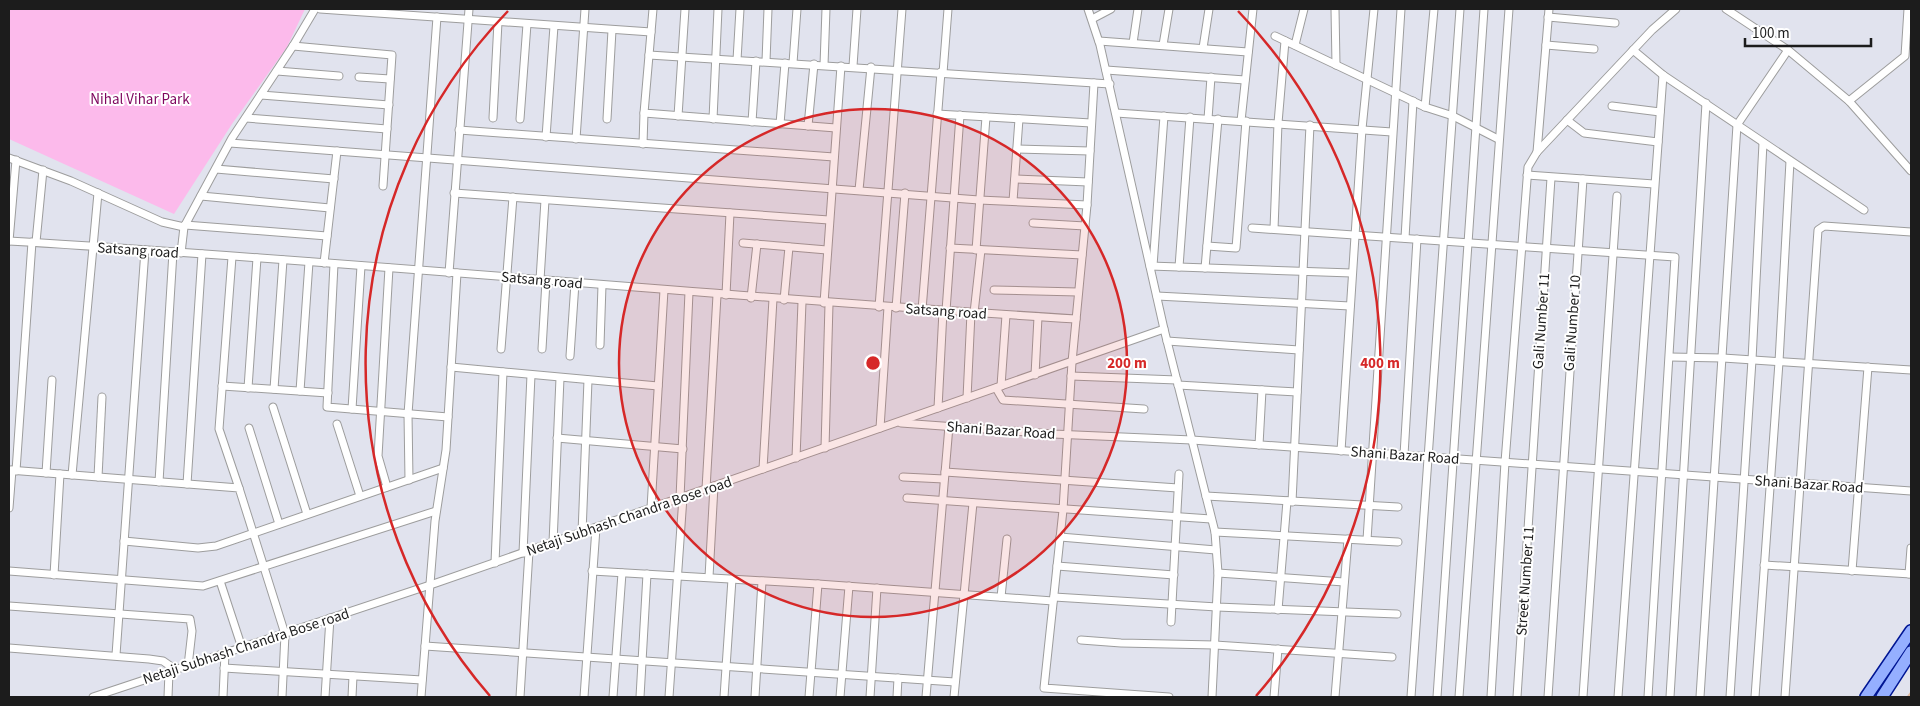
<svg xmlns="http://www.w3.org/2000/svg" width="1920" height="706" viewBox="0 0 1920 706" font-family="'Source Sans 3',sans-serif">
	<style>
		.park { fill: #fcbaeb }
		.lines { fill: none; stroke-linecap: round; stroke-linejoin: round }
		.stream { stroke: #dfb89e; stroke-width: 2.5 }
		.street-casing { stroke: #9d9d9d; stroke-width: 9 }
		.primary-casing { stroke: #001694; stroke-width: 14 }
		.street { stroke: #fff; stroke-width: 7 }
		.primary { stroke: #95afff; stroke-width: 11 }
		.ring { fill: none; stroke: #d62828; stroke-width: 2.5 }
		.labels { text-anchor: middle; stroke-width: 4; stroke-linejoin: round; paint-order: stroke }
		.park-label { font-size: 15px; fill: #7e065e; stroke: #fff }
		.street-label { font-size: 15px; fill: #1c1c1c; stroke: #fff }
		.centre { fill: #d62828; stroke: #fff; stroke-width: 2.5 }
		.ring-label { font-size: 15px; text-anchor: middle; font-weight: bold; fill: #d62828; stroke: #fff; stroke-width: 4; stroke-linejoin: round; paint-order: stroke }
	</style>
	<rect width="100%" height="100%" fill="#e1e3ee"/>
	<!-- park -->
	<polygon class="park" points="9,9 305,9 287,47 232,124 174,214 9,139"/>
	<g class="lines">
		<!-- stream -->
		<polyline class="stream" points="1908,697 1911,693"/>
		<defs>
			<g id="street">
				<polyline points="320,9 651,32"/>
				<polyline points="653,9 644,113 836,128"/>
				<polyline points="1088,9 1100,45 1164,329 1215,532 1218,573 1212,697"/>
				<polyline points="1335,9 1336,65"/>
				<polyline points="1726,9 1788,50 1849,101 1911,171"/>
				<polyline points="1548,17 1615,23"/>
				<polyline points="1092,19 1111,9"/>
				<polyline points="1275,36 1425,107 1453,116 1498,139"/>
				<polyline points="1099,41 1248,52"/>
				<polyline points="1133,43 1138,9"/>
				<polyline points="1163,45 1169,9"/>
				<polyline points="1295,45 1304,9"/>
				<polyline points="1546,45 1594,49"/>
				<polyline points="293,46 392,55 383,186"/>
				<polyline points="1203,48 1209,9"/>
				<polyline points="1633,50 1663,75 1864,210"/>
				<polyline points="649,55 1110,84"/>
				<polyline points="737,60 740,9"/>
				<polyline points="766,61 768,9"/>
				<polyline points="793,63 797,9"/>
				<polyline points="824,65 826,9"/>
				<polyline points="853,66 857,9"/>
				<polyline points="1106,70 1245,80"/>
				<polyline points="277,71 339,76"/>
				<polyline points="943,73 948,9"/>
				<polyline points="359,77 390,79"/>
				<polyline points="1094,83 1087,205 1072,362 1063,510 1044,688 1169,697"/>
				<polyline points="261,95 389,105"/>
				<polyline points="1849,101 1905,56 1908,9"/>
				<polyline points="1612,106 1660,112"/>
				<polyline points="1425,107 1434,9"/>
				<polyline points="1116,113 1392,132"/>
				<polyline points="937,114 1091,123"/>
				<polyline points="678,116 685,9"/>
				<polyline points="246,118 387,129"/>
				<polyline points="493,118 498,22"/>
				<polyline points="520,119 527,24"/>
				<polyline points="607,119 612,30"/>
				<polyline points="713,119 718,9"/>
				<polyline points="1208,119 1211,77"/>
				<polyline points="1567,120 1584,133 1658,142"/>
				<polyline points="1241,121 1253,9"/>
				<polyline points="752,122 756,61"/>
				<polyline points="780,124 785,63"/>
				<polyline points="808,126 814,64"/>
				<polyline points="459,130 834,157"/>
				<polyline points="546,137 554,26"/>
				<polyline points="576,139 585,9"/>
				<polyline points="230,143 979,200 1087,205"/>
				<polyline points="643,144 644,113"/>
				<polyline points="1017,149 1090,151"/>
				<polyline points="1537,152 1549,9"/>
				<polyline points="9,158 71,181 162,222 184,227 232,138 293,46 315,9"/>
				<polyline points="216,169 334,179"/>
				<polyline points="1527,175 1654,184"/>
				<polyline points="1015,179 1088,182"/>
				<polyline points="859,190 871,67"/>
				<polyline points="454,193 829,220"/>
				<polyline points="201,196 330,208"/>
				<polyline points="1013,201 1019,119"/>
				<polyline points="1033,223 1085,226"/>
				<polyline points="185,225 327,236"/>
				<polyline points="1252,228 1675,257 1648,697"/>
				<polyline points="1274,229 1278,123 1285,41"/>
				<polyline points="1405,238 1413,101"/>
				<path d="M9 241C365 262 720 297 1076 319"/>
				<polyline points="9,241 16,160"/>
				<polyline points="36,242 43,170"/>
				<polyline points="743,243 827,250"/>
				<polyline points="1207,246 1236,248 1246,121"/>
				<polyline points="950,248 1082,255"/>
				<polyline points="976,250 986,117"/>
				<polyline points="181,253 184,227"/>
				<polyline points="232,257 219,429 239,488"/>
				<polyline points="324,263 337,151"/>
				<polyline points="334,264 327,407 448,417"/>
				<polyline points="1150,266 1352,273"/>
				<polyline points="1153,266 1164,116"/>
				<polyline points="1179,267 1190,117"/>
				<polyline points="1205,268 1218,119"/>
				<polyline points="449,273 469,9"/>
				<polyline points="540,280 545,200"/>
				<polyline points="994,290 1078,292"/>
				<polyline points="726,295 730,213"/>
				<polyline points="1157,296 1350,306"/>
				<polyline points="751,298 757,244"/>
				<polyline points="784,300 789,247"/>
				<polyline points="824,303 841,66"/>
				<polyline points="879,307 902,9"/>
				<polyline points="896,308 905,193"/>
				<polyline points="922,310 941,72"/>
				<polyline points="946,311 960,115"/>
				<polyline points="974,313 981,250"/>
				<polyline points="1167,341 1299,350"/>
				<polyline points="600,345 602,285"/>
				<polyline points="501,349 513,197"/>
				<polyline points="542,349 546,281"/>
				<polyline points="570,356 575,283"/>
				<polyline points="1670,357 1723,358 1911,370"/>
				<polyline points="451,367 658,386"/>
				<polyline points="1035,375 1038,317"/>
				<polyline points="1071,376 1177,380"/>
				<polyline points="1178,385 1297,392"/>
				<polyline points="222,386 328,393"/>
				<polyline points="1001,386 1006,315"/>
				<polyline points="248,388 257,258"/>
				<polyline points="996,388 1003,400 1144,409"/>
				<polyline points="274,389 283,260"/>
				<polyline points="300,391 309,262"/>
				<polyline points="967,398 971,313"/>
				<polyline points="273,407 307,514"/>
				<polyline points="938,408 943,311"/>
				<polyline points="352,409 361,266"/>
				<polyline points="901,423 1053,434 1192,440 1911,491"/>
				<polyline points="337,424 360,496"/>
				<polyline points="249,428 279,524"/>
				<polyline points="880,428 888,307"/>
				<polyline points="557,438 683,449"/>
				<polyline points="1259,445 1262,390"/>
				<polyline points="825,448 829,304"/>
				<polyline points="1341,451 1362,129 1374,9"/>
				<polyline points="1404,455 1417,239"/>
				<polyline points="796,458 802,302"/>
				<polyline points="763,469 773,299"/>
				<polyline points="9,470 239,488 285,634 282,697"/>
				<polyline points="16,471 32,242"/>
				<polyline points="945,472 1178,488"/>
				<polyline points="46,473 52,380"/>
				<polyline points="72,475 98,193"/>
				<polyline points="98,477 102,397"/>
				<polyline points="903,477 944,479"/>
				<polyline points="409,480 408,414 437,17"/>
				<polyline points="159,482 173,252"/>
				<polyline points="187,484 202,254"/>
				<polyline points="387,487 378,456 389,268"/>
				<polyline points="706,489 717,295"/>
				<polyline points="1206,496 1398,507"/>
				<polyline points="680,498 689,292"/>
				<polyline points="907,498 1211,519"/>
				<polyline points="1292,502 1310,125"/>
				<polyline points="9,508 12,470"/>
				<polyline points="651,508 664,290"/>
				<polyline points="1215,532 1398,542"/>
				<polyline points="582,533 588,380"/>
				<polyline points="1060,537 1216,550"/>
				<polyline points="1367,540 1401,9"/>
				<polyline points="124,541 198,548 216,546 443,468"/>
				<polyline points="553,543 560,378"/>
				<polyline points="523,553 531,375"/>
				<polyline points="495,563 503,372"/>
				<polyline points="1764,565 1911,574"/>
				<polyline points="1057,566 1174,575"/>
				<polyline points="9,571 203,586 436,511"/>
				<polyline points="592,571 818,584 1053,601"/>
				<polyline points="1852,571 1868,367"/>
				<polyline points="1218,573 1344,582"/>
				<polyline points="1909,574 1911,548"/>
				<polyline points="54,575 60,474"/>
				<polyline points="709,577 714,486"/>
				<polyline points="220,581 242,648"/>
				<polyline points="1001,597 1007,539"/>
				<polyline points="1054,597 1217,607 1397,614"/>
				<polyline points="9,606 190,619 192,631 188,666"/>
				<polyline points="1278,610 1287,501"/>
				<polyline points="1171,622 1179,474"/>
				<polyline points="1081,640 1121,643 1215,645 1392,657"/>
				<polyline points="425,646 955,682"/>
				<polyline points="9,648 149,659 163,661 176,670"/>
				<polyline points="116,655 145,250"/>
				<polyline points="224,668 422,680"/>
				<polyline points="93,697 436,583 1164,329"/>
				<polyline points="168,697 169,672"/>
				<polyline points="223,697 225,653"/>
				<polyline points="325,697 330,618"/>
				<polyline points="352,697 353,676"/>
				<polyline points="421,697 435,521 446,450 457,273"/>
				<polyline points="520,697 529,551"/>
				<polyline points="584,697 596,528"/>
				<polyline points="613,697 622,573"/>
				<polyline points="640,697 647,574"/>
				<polyline points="669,697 683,497"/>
				<polyline points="724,697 732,579"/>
				<polyline points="755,697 762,581"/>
				<polyline points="809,697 818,584"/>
				<polyline points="840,697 849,586"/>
				<polyline points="870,697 877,588"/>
				<polyline points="897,697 898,678"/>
				<polyline points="926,697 949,426"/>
				<polyline points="954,697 973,503"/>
				<polyline points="1274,697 1278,649"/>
				<polyline points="1335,697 1348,539"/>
				<polyline points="1411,697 1460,9"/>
				<polyline points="1437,697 1484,9"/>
				<polyline points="1459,697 1509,9"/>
				<polyline points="1491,697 1505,462 1528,167 1537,152 1652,30 1676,9"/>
				<polyline points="1517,697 1551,178"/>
				<polyline points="1548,697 1583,179"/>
				<polyline points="1583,697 1617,196"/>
				<polyline points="1618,697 1663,75"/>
				<polyline points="1670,697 1706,103"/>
				<polyline points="1700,697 1737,125 1788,50"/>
				<polyline points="1730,697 1752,360 1763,143"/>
				<polyline points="1755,697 1779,362 1790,161"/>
				<polyline points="1785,697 1818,230 1824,226 1911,232"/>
			</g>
			<g id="primary">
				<polyline points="1866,697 1911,631"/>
				<polyline points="1882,697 1911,652"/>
			</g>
		</defs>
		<!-- street casing -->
		<use href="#street" class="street-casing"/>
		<!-- primary casing -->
		<use href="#primary" class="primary-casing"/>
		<!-- street -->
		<use href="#street" class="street"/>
		<!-- primary -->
		<use href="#primary" class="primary"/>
	</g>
	<!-- distance rings -->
	<circle cx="873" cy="363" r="254" fill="#d62828" fill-opacity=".12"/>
	<g class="ring">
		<circle cx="873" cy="363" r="254"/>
		<path d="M490 696A507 507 0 0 1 508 11M1238 11A507 507 0 0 1 1256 696"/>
	</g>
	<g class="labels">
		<!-- park labels -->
		<g class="park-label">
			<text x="140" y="104">Nihal Vihar Park</text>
		</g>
		<!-- street labels -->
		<g class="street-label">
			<text transform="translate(138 250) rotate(4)" y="5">Satsang road</text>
			<text transform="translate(542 280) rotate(5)" y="5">Satsang road</text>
			<text transform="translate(946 311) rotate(4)" y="5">Satsang road</text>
			<text transform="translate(1541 321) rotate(-86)" y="5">Gali Number 11</text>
			<text transform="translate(1572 323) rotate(-86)" y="5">Gali Number 10</text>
			<text transform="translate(1001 430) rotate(4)" y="5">Shani Bazar Road</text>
			<text transform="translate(1405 455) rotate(4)" y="5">Shani Bazar Road</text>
			<text transform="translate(1809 484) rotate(4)" y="5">Shani Bazar Road</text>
			<text transform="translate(629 516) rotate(-19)" y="5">Netaji Subhash Chandra Bose road</text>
			<text transform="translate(1525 581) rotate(-86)" y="5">Street Number 11</text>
			<text transform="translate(246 646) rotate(-18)" y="5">Netaji Subhash Chandra Bose road</text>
		</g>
	</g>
	<circle cx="873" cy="363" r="8" class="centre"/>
	<g class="ring-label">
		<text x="1127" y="368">200 m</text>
		<text x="1380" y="368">400 m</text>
	</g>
	<!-- border -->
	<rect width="1920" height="706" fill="none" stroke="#1c1c1c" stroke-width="20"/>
	<!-- scale -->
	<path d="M1745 38v8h126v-8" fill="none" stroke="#1c1c1c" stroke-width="2.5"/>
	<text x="1752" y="38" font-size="15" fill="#1c1c1c" stroke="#ffffff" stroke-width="4" paint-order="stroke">100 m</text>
</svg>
